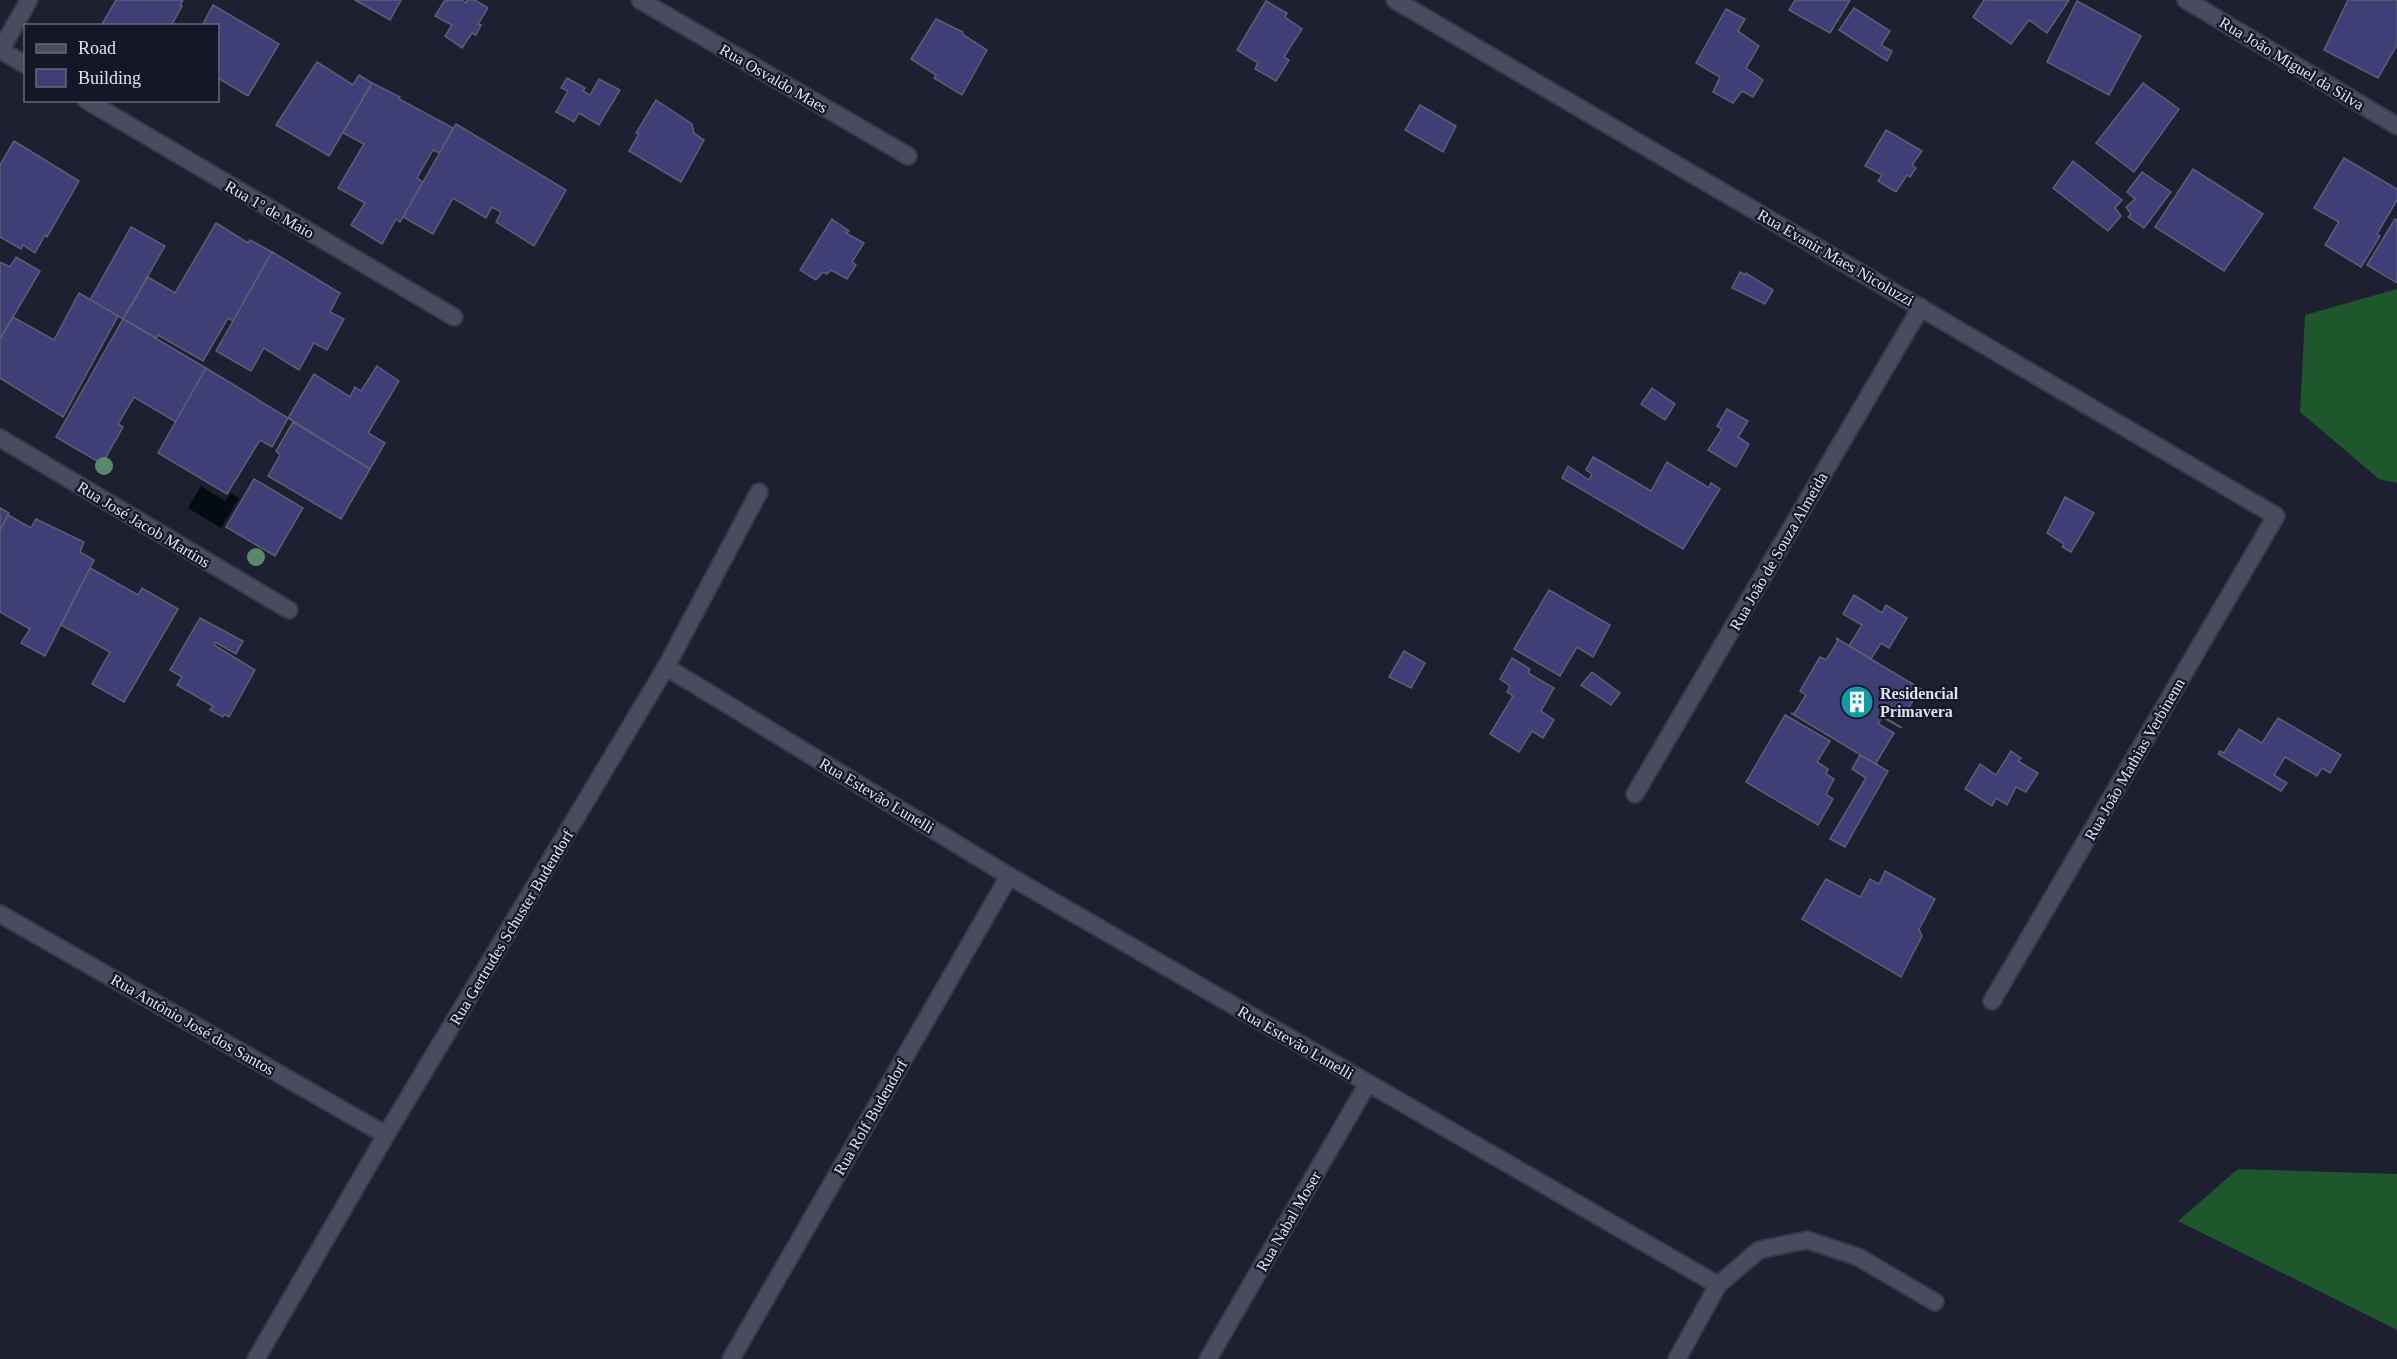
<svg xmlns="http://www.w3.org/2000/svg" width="2397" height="1359" viewBox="0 0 2397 1359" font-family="Georgia,serif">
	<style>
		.forest { fill: #1e572b }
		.water { fill: #030d11 }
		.building { fill: #3f3e76; stroke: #5d5e73; stroke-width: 1.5 }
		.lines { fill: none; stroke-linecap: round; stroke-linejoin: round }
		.minor-casing { stroke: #393847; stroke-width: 20 }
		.minor { stroke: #4a4b5f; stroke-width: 16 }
		.tree { fill: #5b886a }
		.labels { text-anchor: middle; stroke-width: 4.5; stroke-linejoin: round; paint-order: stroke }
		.street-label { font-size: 16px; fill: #e1e2ee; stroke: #151627 }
		.poi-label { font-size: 16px; font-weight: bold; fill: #e1e2ee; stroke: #151627; text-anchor: start }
	</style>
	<rect width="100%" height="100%" fill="#1e1f31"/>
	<!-- forest -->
	<g class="forest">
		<polygon points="2397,289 2397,483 2379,479 2300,412 2305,315"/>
		<polygon points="2238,1169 2397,1174 2397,1330 2178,1221"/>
	</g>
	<!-- water -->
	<polygon class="water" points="201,486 225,501 231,493 239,498 221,528 188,508"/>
	<!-- building -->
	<g class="building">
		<polygon points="116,0 183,0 180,5 182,6 171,26 101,26"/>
		<polygon points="355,0 401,0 390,20"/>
		<polygon points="445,0 462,0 466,3 467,0 475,0 488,8 478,24 481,25 476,35 472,33 462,48 445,36 452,25 435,16"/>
		<polygon points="1795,0 1850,0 1830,33 1789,10"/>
		<polygon points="1984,0 2069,0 2047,33 2029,20 2011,44 1973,17"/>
		<polygon points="2348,0 2397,0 2397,45 2378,78 2324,50"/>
		<polygon points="1266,1 1287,13 1285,17 1302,29 1284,57 1289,60 1276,81 1255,69 1258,63 1237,50"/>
		<polygon points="2077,1 2141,36 2109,95 2047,62"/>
		<polygon points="213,5 279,44 248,96 218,78 218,26 202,26"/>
		<polygon points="1854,8 1890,31 1881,45 1892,51 1887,61 1839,30"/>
		<polygon points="1726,9 1745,19 1738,31 1759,46 1746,68 1763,80 1753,97 1742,91 1733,103 1713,92 1720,77 1696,63"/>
		<polygon points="936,19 963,32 962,34 987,50 962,95 934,78 936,75 911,59"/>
		<polygon points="317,62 353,85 359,75 372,83 329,156 276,125"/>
		<polygon points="567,78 585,88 583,91 590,95 599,79 620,90 599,125 579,113 574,122 556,112 568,91 561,88"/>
		<polygon points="372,83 400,97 399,99 453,128 440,153 433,150 417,178 423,182 403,217 400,222 396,219 382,244 351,225 365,203 338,188 364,144 343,133"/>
		<polygon points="2143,83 2179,109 2134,172 2096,143"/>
		<polygon points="656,100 692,124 694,133 704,140 681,182 629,151 639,134 636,133"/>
		<polygon points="1420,105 1456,126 1443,152 1405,130"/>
		<polygon points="456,124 566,190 534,246 496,222 501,212 492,207 486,218 453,198 433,234 403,217"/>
		<polygon points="1886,130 1922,151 1912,165 1916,168 1910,177 1907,175 1896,192 1878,181 1882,175 1865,166"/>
		<polygon points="14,141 79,181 47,237 45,235 35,253 23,245 21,249 0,237 0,165"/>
		<polygon points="2344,158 2397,189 2397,200 2377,234 2380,236 2361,267 2325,245 2339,222 2314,208"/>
		<polygon points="2073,161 2122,200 2115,208 2121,216 2108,231 2053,188"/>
		<polygon points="2193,169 2263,214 2224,271 2155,227"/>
		<polygon points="2142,172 2171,192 2144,228 2128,217 2131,214 2126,207 2135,199 2127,192"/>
		<polygon points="832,219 849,231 846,233 864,243 852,262 856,265 847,279 831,270 827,274 823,272 816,280 800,270"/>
		<polygon points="2395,219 2397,220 2397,283 2367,265"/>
		<polygon points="216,223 248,243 250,240 272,252 233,321 228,318 203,361 158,335 156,338 123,319 148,277 175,293"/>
		<polygon points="131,227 165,246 123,319 90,300"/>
		<polygon points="272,252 340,293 330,312 344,319 327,350 314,343 299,370 264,348 251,371 216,351"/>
		<polygon points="16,257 40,271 0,339 0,262 10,267"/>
		<polygon points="1740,272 1745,275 1746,273 1773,290 1765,304 1732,288"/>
		<polygon points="79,293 118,316 63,417 0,378 0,339 13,317 54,340"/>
		<polygon points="123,319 206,368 176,422 134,397 118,424 123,427 102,464 56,437"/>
		<polygon points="377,366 399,381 368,433 385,443 370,469 288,418 314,374 350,397 355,387 361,391"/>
		<polygon points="206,368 288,418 272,447 260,440 227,494 158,453"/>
		<polygon points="1652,388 1675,404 1665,420 1641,404"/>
		<polygon points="1727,409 1748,421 1738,437 1749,444 1736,467 1708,450 1722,429 1717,426"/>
		<polygon points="293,422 370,469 341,519 268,476 280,455 276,451"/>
		<polygon points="1593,457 1651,491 1667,462 1709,488 1711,483 1720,489 1683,549 1562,478 1568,466 1589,480 1592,474 1586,470"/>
		<polygon points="254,479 303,508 275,556 226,527"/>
		<polygon points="2065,497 2094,513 2071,552 2062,547 2064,544 2047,533"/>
		<polygon points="0,508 9,513 0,531"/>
		<polygon points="8,515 31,528 36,519 84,542 80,552 94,560 45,656 21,643 30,629 0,612 0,531"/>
		<polygon points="90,568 138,595 142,588 178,609 124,702 92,684 110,652 61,625"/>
		<polygon points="1549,590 1610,625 1593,657 1577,647 1560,676 1514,649"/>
		<polygon points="1854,595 1882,613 1886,605 1907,618 1889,648 1881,643 1871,659 1849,646 1862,625 1843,614"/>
		<polygon points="200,618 243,641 236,654 215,642 214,645 255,670 229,717 224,714 223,717 210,710 213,706 177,685 182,677 170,670"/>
		<polygon points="1836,638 1924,691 1920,689 1902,719 1886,710 1882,716 1902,728 1882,717 1878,724 1894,733 1876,763 1879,766 1791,713 1794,714 1806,695 1800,691 1820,657 1826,660 1838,641"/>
		<polygon points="1404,651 1425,663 1411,688 1389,677"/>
		<polygon points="1512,658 1530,669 1528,673 1554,688 1541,711 1554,720 1543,738 1532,731 1519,752 1490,734 1513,696 1507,692 1510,686 1500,679"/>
		<polygon points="1592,672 1620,693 1611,705 1581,685"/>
		<polygon points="1785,715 1830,741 1817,762 1828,769 1826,774 1834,779 1826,794 1833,799 1818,825 1746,782"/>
		<polygon points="2278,718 2341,755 2330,773 2322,768 2317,776 2285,757 2274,775 2287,783 2281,791 2218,754 2220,751 2224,753 2239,729 2262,743"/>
		<polygon points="2011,751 2021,758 2018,761 2038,773 2026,792 2016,787 2007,805 1996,798 1992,806 1965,789 1980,764 1996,775"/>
		<polygon points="1860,755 1888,771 1845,847 1830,839 1866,778 1852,769"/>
		<polygon points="1885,871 1935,899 1919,929 1922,936 1901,977 1802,919 1826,879 1860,897 1870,879 1879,884"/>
	</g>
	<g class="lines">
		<defs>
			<g id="minor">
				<polyline points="640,0 908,156"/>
				<polyline points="1395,0 2276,516 1992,1001"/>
				<polyline points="2186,0 2397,126"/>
				<polyline points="0,50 26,65"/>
				<polyline points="0,51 29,0"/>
				<polyline points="86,100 454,317"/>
				<polyline points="0,438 289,610"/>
				<polyline points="666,667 1009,876 1718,1285 1759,1250 1807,1240 1858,1257 1935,1302"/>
				<polyline points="1635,794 1921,307"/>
				<polyline points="0,914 386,1135"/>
				<polyline points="256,1359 386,1135 666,667 759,492"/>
				<polyline points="731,1359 1009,876"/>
				<polyline points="1208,1359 1368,1083"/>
				<polyline points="1677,1359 1718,1285"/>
			</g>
		</defs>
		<!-- minor casing -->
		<use href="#minor" class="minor-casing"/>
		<!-- minor -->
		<use href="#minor" class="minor"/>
	</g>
	<!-- trees -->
	<g class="tree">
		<circle cx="104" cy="466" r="9"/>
		<circle cx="256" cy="557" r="9"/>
	</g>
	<!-- icons -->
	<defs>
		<symbol id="building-disc" viewBox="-11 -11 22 22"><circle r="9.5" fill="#0f9aa8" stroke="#151627"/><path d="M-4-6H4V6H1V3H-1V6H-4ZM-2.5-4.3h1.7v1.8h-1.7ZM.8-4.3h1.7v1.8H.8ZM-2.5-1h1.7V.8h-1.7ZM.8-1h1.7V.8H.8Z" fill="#fff"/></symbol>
	</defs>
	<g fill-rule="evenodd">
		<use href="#building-disc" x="1838" y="683" width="38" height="38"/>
	</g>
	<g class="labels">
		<!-- street labels -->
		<g class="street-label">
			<text transform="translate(2292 63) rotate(31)" y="6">Rua João Miguel da Silva</text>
			<text transform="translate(774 78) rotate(30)" y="6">Rua Osvaldo Maes</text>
			<text transform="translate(270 209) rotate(30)" y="6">Rua 1º de Maio</text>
			<text transform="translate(1836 257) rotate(30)" y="6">Rua Evanir Maes Nicoluzzi</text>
			<text transform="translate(144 524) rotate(31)" y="6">Rua José Jacob Martins</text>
			<text transform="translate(1778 551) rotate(-60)" y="6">Rua João de Souza Almeida</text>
			<text transform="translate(2134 759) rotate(-60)" y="6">Rua João Mathias Verbinenn</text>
			<text transform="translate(877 795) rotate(31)" y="6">Rua Estevão Lunelli</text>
			<text transform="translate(511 927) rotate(-59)" y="6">Rua Gertrudes Schuster Budendorf</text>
			<text transform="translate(193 1024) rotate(30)" y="6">Rua Antônio José dos Santos</text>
			<text transform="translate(1296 1042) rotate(30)" y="6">Rua Estevão Lunelli</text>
			<text transform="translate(870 1117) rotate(-60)" y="6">Rua Rolf Budendorf</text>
			<text transform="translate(1288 1221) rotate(-60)" y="6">Rua Nabal Moser</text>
		</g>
		<!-- poi labels -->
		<g class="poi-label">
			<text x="1880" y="699">Residencial<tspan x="1880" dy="18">Primavera</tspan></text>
		</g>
	</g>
	<!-- legend -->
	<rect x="24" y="24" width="195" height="78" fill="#151627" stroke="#676877" stroke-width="1.5"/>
	<rect x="36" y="44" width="30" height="9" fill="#4a4b5f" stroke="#676877" stroke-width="1.5"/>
	<text x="78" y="54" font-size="18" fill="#e1e2ee">Road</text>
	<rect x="36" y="69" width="30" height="18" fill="#3f3e76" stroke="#676877" stroke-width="1.5"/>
	<text x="78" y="84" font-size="18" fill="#e1e2ee">Building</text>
</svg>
